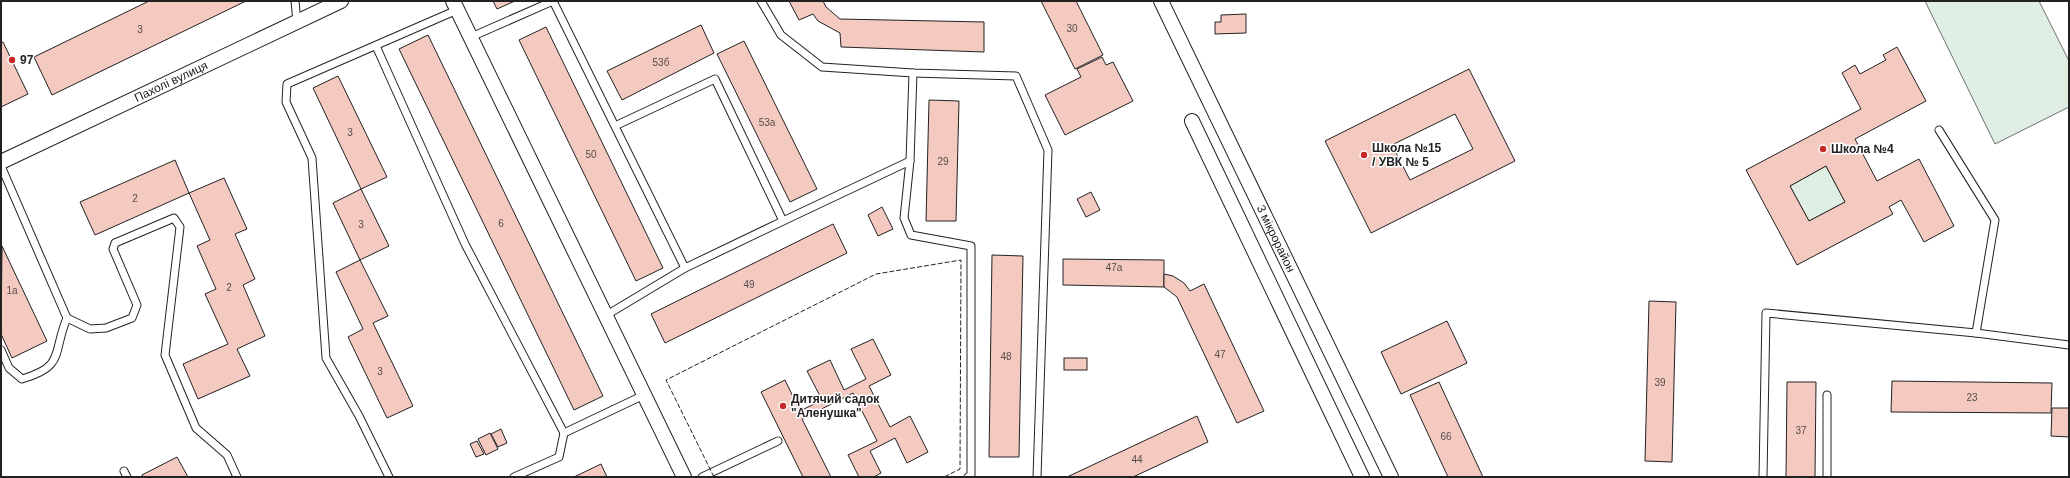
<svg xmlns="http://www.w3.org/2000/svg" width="2070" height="478" viewBox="0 0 2070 478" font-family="Arial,sans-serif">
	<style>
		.green { fill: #e0efe3; stroke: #6f6f6f }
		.building { fill: #f3c9c0; stroke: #222; fill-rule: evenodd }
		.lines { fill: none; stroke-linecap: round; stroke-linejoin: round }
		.lane-casing { stroke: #222; stroke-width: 9 }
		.street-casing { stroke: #222; stroke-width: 16 }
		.lane { stroke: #fff; stroke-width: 7 }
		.street { stroke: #fff; stroke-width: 14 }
		.fence { stroke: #222; stroke-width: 1; stroke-dasharray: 5 2; stroke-linecap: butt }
		.poi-dot { fill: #c62828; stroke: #fff; stroke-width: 1.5 }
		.labels { text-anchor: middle; stroke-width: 3; stroke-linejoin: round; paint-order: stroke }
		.number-label { font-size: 10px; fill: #564c4a }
		.poi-label { font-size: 12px; font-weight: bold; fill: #222; stroke: #fff; text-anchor: start }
		.street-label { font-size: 12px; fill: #222; stroke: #fff }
	</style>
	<rect width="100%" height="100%" fill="#fff"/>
	<!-- green -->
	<g class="green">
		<polygon points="1925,1 2039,1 2069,61 2069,107 1995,144"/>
		<polygon points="1826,166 1845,202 1809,221 1790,186"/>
	</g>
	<!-- building -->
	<g class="building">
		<polygon points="149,1 246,1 52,95 34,57"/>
		<polygon points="493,1 515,1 497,9"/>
		<polygon points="789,1 823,1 826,7 840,19 984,22 984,52 841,47 840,33 818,21 813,14 799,20"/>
		<polygon points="1041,1 1076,1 1103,55 1075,69"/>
		<polygon points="1246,14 1246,33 1215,34 1215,22 1221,22 1221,15"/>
		<polygon points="701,25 714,53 622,100 607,71"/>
		<polygon points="546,27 663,268 636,281 519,40"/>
		<polygon points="428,35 603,396 574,410 399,49"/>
		<polygon points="744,41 817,189 790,202 717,54"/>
		<polygon points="3,42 28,94 1,107 1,43"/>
		<path d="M1897 47 1926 101 1855 139 1877 181 1919 159 1954 226 1924 242 1901 200 1889 207 1893 214 1797 265 1746 170 1861 109 1842 73 1855 65 1860 74 1886 60 1883 55ZM1826 166 1845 202 1809 221 1790 186Z"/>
		<polygon points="1102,57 1106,65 1113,62 1133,101 1065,135 1045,95 1081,77 1077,69"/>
		<path d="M1469 69 1515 161 1371 233 1325 141ZM1455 114 1473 149 1410 180 1392 145Z"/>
		<polygon points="338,76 387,177 361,189 313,88"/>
		<polygon points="929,100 959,101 956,221 926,221"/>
		<polygon points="175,160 189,193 95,235 80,202"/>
		<polygon points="224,178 247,229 235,234 255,279 243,285 265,336 237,349 250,376 198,399 183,364 228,344 205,294 216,289 197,246 210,240 189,193"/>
		<polygon points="361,189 389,246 360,260 333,203"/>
		<polygon points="1091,192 1100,210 1086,217 1077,199"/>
		<polygon points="882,207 893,229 878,236 868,215"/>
		<polygon points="833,224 847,253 665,343 651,314"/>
		<polygon points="2,246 47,341 12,358 1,334"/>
		<polygon points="992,255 1023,256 1019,457 989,457"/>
		<polygon points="1063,259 1164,260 1164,287 1063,285"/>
		<polygon points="360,260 388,316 373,323 413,406 387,418 348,337 363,329 336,272"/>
		<polygon points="1164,274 1173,276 1184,283 1190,291 1204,284 1264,411 1237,423 1177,297 1164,287"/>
		<polygon points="1649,301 1676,302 1672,462 1645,461"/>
		<polygon points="1447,321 1467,363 1401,394 1381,352"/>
		<polygon points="873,339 891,375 869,386 890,427 910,416 928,452 907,463 895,438 870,451 881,473 874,477 859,477 848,455 877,441 853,393 802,419 831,477 803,477 761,392 785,380 800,411 822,400 807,371 830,360 844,390 866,379 851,349"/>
		<rect x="1064" y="358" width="23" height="12"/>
		<polygon points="1892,381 2052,383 2051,413 1891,412"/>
		<polygon points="1439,382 1483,477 1448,477 1410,395"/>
		<polygon points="1787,382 1816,382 1815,477 1786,477"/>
		<polygon points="2052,408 2069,408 2069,437 2051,436"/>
		<polygon points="1197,416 1208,442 1133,477 1067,477"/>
		<polygon points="501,429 507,443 498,447 491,434"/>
		<polygon points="490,433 498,449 486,455 478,439"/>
		<polygon points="477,441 484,454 476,457 470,444"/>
		<polygon points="177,457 188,477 142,477 142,475"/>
		<polygon points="601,464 607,477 574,477"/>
	</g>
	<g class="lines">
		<defs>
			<g id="lane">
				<polyline points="295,1 297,22"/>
				<polyline points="553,1 685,268 783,221 715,79 615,126"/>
				<polyline points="761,1 781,35 822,67 913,73 1016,76 1048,150 1037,477"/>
				<polyline points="471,37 553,1"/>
				<polyline points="376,46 465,244 564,433"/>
				<polyline points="913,73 910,161 904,218 911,235 971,246 971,475 968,477"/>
				<polyline points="1939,130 1995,220 1976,333"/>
				<polyline points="1,166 67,318 90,329 106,328 132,318 137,305 113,249 115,243 174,218 180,227 165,355 196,428 227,455 237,477"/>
				<polyline points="783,221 910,161"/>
				<polyline points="605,316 685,268"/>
				<path d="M1 350 9 368 22 379C66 366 52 353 67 318"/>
				<polyline points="124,471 127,477"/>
				<polyline points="389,477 359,416 326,358 312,158 286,102 287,84 457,10"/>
				<polyline points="514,477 559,457 564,433 644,395"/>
				<polyline points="702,477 778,441"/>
				<polyline points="1763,477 1766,313 1976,333 2069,345"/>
				<polyline points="1827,477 1827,395"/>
			</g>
			<g id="street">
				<polyline points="453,1 684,477"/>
				<path id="s1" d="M1161 1 1391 477"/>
				<polyline points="1192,121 1362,477"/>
				<path id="s2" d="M1 162 341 1"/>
			</g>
		</defs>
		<!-- lane casing -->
		<use href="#lane" class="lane-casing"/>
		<!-- street casing -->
		<use href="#street" class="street-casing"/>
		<!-- lane -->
		<use href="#lane" class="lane"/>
		<!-- street -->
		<use href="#street" class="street"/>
		<!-- fence -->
		<polyline class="fence" points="714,477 666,380 876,274 961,260 960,469 944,477"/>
	</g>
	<!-- markers -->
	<g class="poi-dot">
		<circle cx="12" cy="60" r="4"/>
		<circle cx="1823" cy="149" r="4"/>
		<circle cx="1364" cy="155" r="4"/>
		<circle cx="783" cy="406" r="4"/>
	</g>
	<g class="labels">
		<!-- number labels -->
		<g class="number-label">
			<text x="1072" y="32">30</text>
			<text x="140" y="33">3</text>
			<text x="661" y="66">53б</text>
			<text x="767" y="126">53а</text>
			<text x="350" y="136">3</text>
			<text x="591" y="158">50</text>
			<text x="943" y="165">29</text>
			<text x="135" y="202">2</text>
			<text x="501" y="227">6</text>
			<text x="361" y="228">3</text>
			<text x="1114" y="271">47а</text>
			<text x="749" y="288">49</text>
			<text x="229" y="291">2</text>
			<text x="12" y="294">1а</text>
			<text x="1220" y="358">47</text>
			<text x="1006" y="360">48</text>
			<text x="380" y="375">3</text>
			<text x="1660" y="386">39</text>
			<text x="1972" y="401">23</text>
			<text x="1801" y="434">37</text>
			<text x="1446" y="440">66</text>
			<text x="1137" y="463">44</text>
		</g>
		<!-- poi labels -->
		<g class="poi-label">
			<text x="20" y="64">97</text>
			<text x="1372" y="152">Школа №15<tspan x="1372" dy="14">/ УВК № 5</tspan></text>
			<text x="1831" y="153">Школа №4</text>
			<text x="791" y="403">Дитячий садок<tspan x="791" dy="14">"Аленушка"</tspan></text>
		</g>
		<!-- street labels -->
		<g class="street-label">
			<text dy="4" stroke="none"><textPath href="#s2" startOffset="188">Пахолі вулиця</textPath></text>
			<text dy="4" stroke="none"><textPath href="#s1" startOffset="264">3 мікрорайон</textPath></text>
		</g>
	</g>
	<!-- border -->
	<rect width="2070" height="478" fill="none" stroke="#222222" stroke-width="4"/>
</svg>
